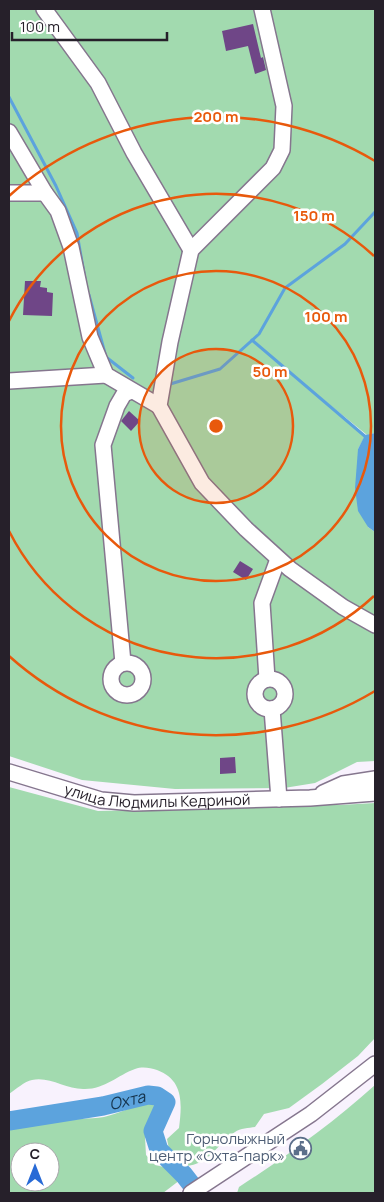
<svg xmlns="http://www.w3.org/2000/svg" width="384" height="1202" viewBox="0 0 384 1202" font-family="Manrope,sans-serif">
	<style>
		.green { fill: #a2daaf; fill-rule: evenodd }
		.water { fill: #5ca3dd }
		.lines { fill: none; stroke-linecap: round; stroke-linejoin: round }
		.stream { stroke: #5ca3dd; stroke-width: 3 }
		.river { stroke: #5ca3dd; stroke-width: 19 }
		.building { fill: #6f4687 }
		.minor-casing { stroke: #85768e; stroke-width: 18 }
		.minor { stroke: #fff; stroke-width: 15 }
		.ring { fill: none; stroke: #e8590c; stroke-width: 2.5 }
		.labels { text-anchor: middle; stroke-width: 5; stroke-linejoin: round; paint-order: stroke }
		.street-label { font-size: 15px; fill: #26202a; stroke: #fff }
		.service-label { font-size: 15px; fill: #4e5e75; stroke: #fff; text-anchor: end }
		.water-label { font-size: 16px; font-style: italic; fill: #16344d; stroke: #fff }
		.centre { fill: #e8590c; stroke: #fff; stroke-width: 2.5 }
		.ring-label { font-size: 15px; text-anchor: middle; font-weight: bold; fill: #e8590c; stroke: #fff; stroke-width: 5; stroke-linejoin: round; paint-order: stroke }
	</style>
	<rect width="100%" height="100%" fill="#f8f2fd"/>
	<!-- green -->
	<g class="green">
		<polygon points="9,9 375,9 375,433 367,435 309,388 365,436 358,449 358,466 368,527 375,532 375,761 357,762 315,783 284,788 175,789 82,780 9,756"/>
		<path d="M9 787 98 811 140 810 187 806 340 805 375 803V1038L358 1056 322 1084 289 1108 264 1114 255 1127C249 1128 240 1128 235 1132 216 1145 206 1170 179 1165L170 1154 167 1139 179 1128C182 1104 184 1080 157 1070 150 1068 143 1066 135 1069 118 1075 105 1089 85 1089 67 1090 50 1076 32 1080 25 1081 15 1090 9 1094Z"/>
		<path d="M375 1085V1193H237L239 1187C287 1156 333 1123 375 1085Z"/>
		<path d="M151 1102 157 1109 145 1137 146 1155 155 1165 168 1168 180 1180 163 1193H9V1130C34 1117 75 1121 104 1117 118 1114 135 1105 151 1102ZM20 1152H50V1182H20Z"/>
	</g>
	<!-- water -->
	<polygon class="water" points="375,433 375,532 368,527 358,511 355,488 358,449 365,435"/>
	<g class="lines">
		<!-- stream -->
		<g class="stream">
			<polyline points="9,97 56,186 77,233 85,279"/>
			<polyline points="89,295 106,357 133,378"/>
			<polyline points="252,340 367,438"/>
			<polyline points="167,385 220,369 259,334 285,288 345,244 375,212"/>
		</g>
		<!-- river -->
		<path class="river" id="s1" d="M9 1121 103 1106 148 1095 157 1096 166 1102 153 1131 159 1150 184 1175 198 1193"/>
	</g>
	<!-- building -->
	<g class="building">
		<polygon points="253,24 261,58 263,57 266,70 255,74 248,46 226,51 222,31"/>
		<polygon points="25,281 41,281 40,287 47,288 47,292 53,293 52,316 23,315"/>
		<polygon points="129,411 140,421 131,431 121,421"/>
		<polygon points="240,561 253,569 246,580 233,572"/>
		<polygon points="235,757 236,773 220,774 220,758"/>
	</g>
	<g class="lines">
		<defs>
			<g id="minor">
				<polyline points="44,9 98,83 134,153 191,250"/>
				<polyline points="262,9 284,106 282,150 273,168 191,250 170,342 159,406 202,483 246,529 290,569 343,607 375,625"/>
				<polyline points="9,132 45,193 58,211 71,247 90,337 106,375 159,406"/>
				<polyline points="9,193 45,193"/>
				<polyline points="9,381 106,375"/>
				<polyline points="123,663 103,445 117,406 124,394 131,391"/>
				<circle cx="127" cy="679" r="16"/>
				<polyline points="267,679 262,603 278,559"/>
				<circle cx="270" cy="694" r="15"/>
				<polyline points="272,709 279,799"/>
				<path id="s2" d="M9 772 101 800 134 803 310 798 375 793"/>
				<polyline points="323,793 343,784 375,779"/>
				<polyline points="191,1193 311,1114 375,1064"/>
			</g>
		</defs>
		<!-- minor casing -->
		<use href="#minor" class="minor-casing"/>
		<!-- minor -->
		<use href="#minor" class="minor"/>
	</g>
	<!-- distance rings -->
	<circle cx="216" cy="426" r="77" fill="#e8590c" fill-opacity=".12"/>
	<g class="ring">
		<circle cx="216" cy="426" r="77"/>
		<circle cx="216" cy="426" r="155"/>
		<path d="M374 596A232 232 0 0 1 9 531M9 321A232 232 0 0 1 374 256"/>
		<path d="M375 691A309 309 0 0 1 9 656M9 196A309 309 0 0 1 375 161"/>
	</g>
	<!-- icons -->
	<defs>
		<symbol id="civic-ring" viewBox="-11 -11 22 22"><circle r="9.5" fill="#fff" stroke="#5c6f8a" stroke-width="1.5"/><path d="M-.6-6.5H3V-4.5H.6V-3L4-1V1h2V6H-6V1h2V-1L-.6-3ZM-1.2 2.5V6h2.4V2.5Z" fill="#5c6f8a"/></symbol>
	</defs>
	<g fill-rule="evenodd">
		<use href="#civic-ring" x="288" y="1136" width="25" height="25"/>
	</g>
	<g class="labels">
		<!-- street labels -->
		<g class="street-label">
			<text dy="5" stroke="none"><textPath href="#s2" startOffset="152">улица Людмилы Кедриной</textPath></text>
		</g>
		<!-- service labels -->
		<g class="service-label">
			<text x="285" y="1144">Горнолыжный<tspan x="285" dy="17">центр «Охта-парк»</tspan></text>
		</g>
		<!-- water labels -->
		<g class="water-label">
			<text dy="6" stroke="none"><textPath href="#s1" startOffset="120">Охта</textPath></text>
		</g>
	</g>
	<circle cx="216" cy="426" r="8" class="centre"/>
	<g class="ring-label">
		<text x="216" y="122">200 m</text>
		<text x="314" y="221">150 m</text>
		<text x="326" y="322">100 m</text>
		<text x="270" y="377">50 m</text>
	</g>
	<!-- border -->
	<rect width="384" height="1202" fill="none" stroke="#26202a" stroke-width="20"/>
	<!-- north arrow -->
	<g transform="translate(35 1167)"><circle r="24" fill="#ffffff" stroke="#a8a6aa"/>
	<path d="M0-4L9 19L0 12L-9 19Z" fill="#286ad6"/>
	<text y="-8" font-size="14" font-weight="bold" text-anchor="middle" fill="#26202a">С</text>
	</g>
	<!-- scale -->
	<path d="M12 32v8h155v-8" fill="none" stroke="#26202a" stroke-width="2.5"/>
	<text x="20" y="32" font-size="15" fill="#26202a" stroke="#ffffff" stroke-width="4" paint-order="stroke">100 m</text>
</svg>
